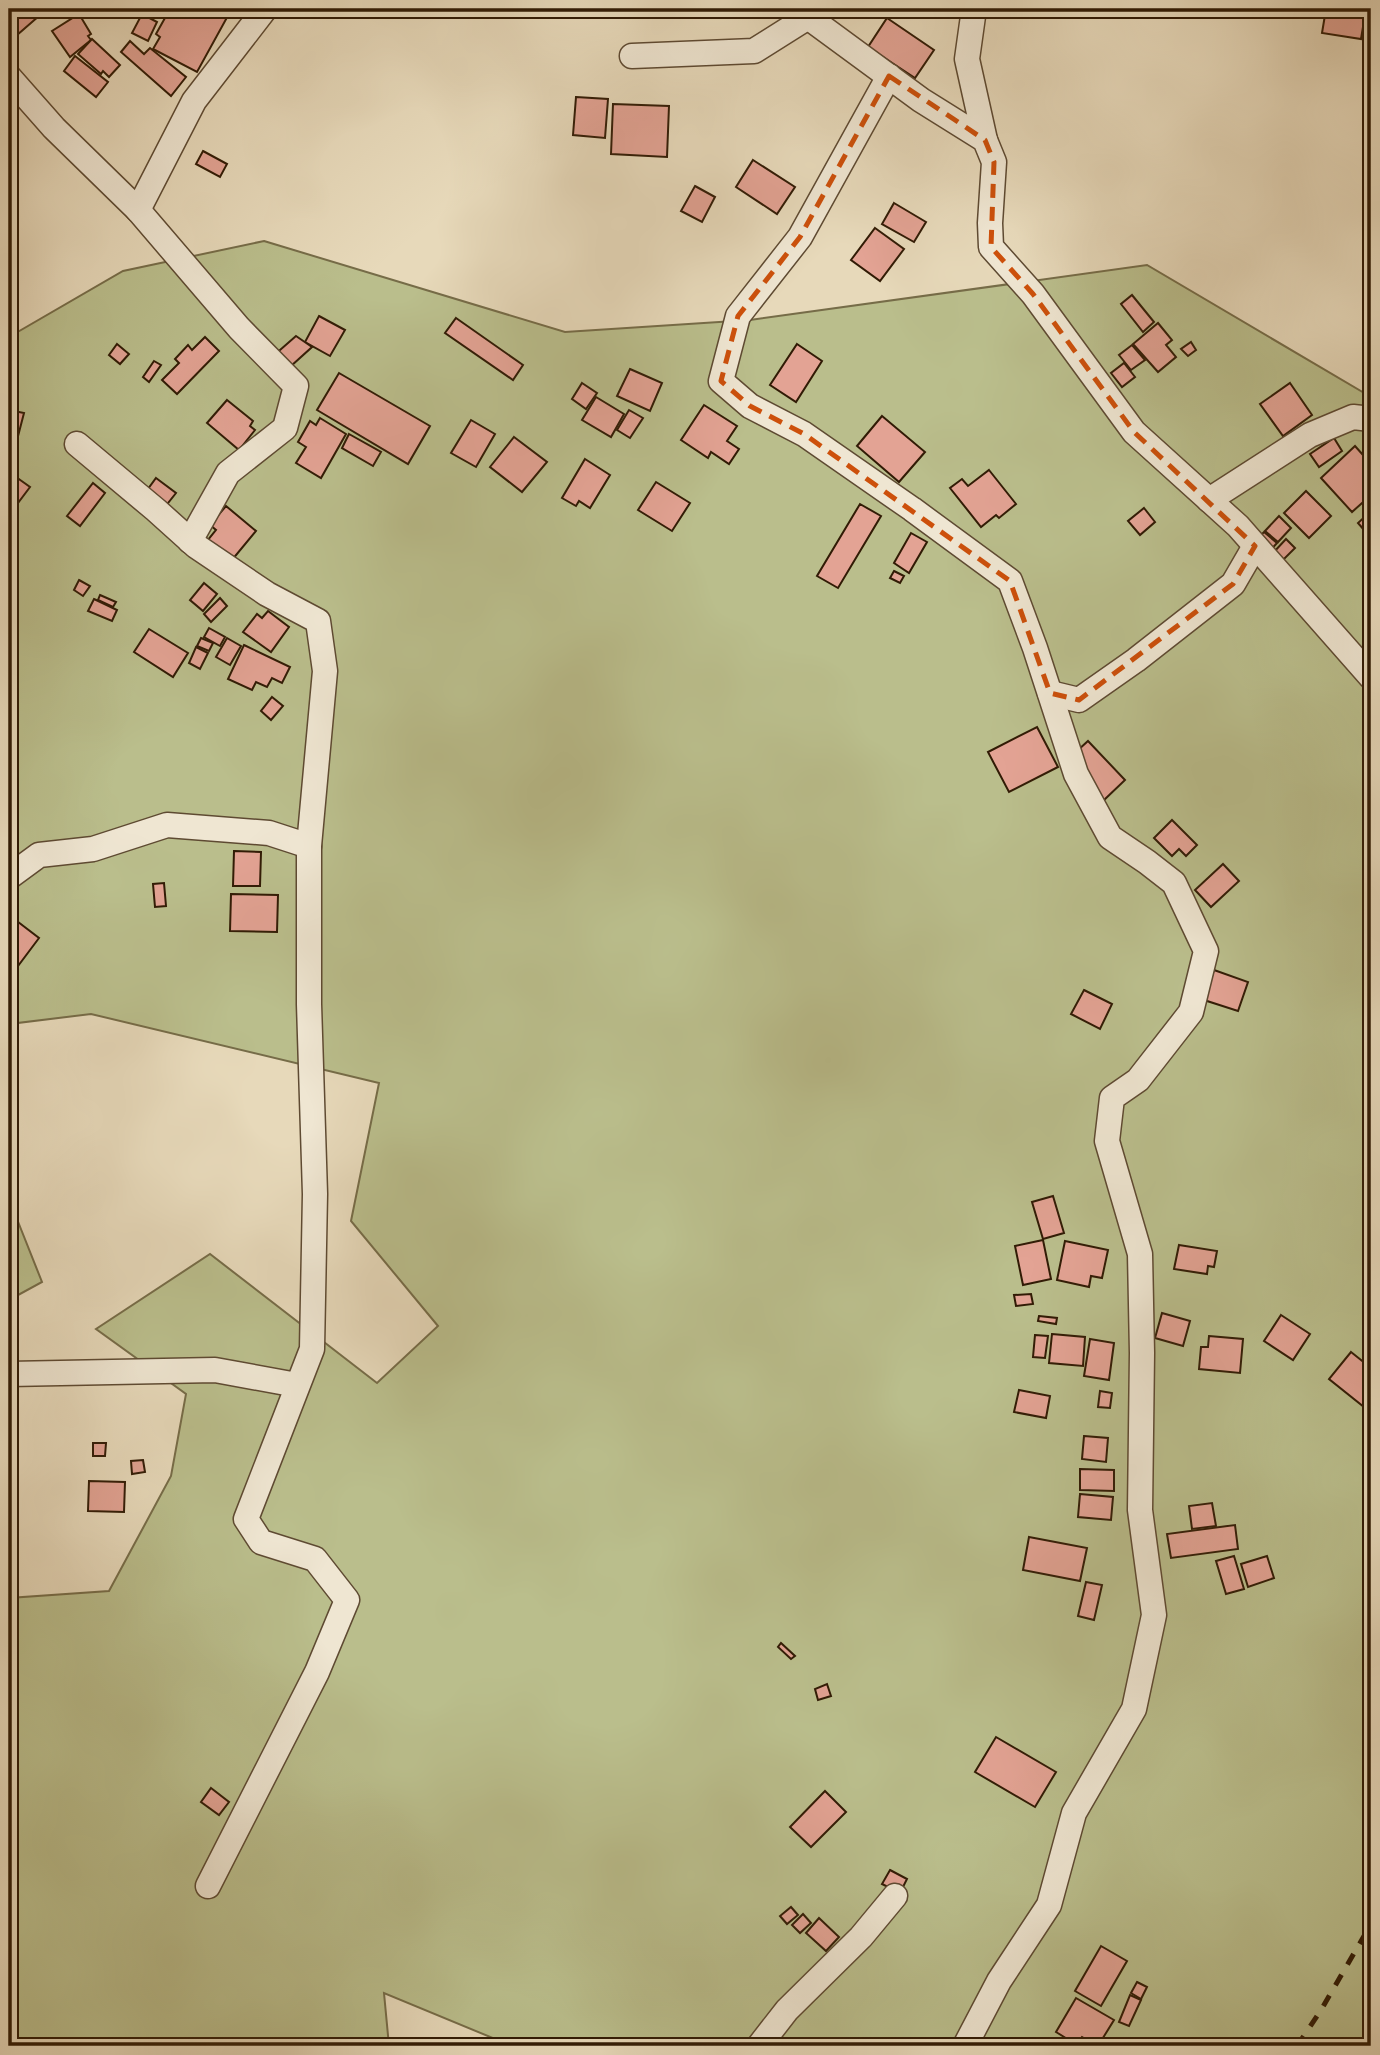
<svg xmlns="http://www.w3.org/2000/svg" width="1380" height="2055" viewBox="0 0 1380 2055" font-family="'Libre Bodoni',serif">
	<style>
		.green { fill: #babe8c; stroke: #766c48; stroke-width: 2 }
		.building { fill: #e3a394; stroke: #311b05; stroke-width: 2 }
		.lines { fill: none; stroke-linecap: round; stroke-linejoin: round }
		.minor-casing { stroke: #5e4a32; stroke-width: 27 }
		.minor { stroke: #efe6d2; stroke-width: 24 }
		.rail { stroke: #311b05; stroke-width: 5; stroke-dasharray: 12 12; stroke-linecap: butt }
		.marked { fill: none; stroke: #cd500b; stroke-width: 5; stroke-dasharray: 14 9; stroke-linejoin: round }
	</style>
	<rect width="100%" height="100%" fill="#e7d9ba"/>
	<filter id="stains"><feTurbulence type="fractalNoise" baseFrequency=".00286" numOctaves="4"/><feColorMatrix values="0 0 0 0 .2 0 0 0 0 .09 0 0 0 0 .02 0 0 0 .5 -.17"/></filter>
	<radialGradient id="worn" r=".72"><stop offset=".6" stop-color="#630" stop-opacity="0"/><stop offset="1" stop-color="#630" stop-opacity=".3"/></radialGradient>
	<!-- green -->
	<g class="green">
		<polygon points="264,241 565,332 750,320 1147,265 1371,397 1371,2046 512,2046 384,1993 389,2046 9,2046 9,1598 109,1591 171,1476 186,1394 96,1329 210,1254 377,1383 438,1326 351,1221 379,1083 91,1014 9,1024 9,337 123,271"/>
		<polygon points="9,1199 42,1282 9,1300"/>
	</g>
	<!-- building -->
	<g class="building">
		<polygon points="9,9 47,9 9,42"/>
		<polygon points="170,9 223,9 230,12 197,72 153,49 160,37 156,34"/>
		<polygon points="1326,9 1366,9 1361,39 1322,33"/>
		<polygon points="79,14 91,34 88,36 91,40 70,57 52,31"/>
		<polygon points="142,14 157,22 148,41 132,33"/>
		<polygon points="887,18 934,50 915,78 868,47"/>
		<polygon points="92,39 120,65 109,77 103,71 101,74 78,54"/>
		<polygon points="130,41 144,54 150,48 186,77 171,96 121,52"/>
		<polygon points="75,56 108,82 96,97 64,71"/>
		<polygon points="576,97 608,99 605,138 573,135"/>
		<polygon points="613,104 669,106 667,157 611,154"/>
		<polygon points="203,151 227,164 220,177 196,164"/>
		<polygon points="753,160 795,187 777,214 736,187"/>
		<polygon points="695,186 715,197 702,222 681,211"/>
		<polygon points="894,203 926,222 914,242 882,224"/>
		<polygon points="875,228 904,249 880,281 851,260"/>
		<polygon points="1132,295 1154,322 1143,332 1121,304"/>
		<polygon points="319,316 345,330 330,356 305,342"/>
		<polygon points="456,318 523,365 513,380 445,333"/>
		<polygon points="1158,323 1172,340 1166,345 1176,357 1158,372 1133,344"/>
		<polygon points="296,336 312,347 291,366 272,357"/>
		<polygon points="205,337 219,351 177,394 162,380 179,363 175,359 188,345 192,350"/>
		<polygon points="1191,342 1196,350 1188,356 1181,349"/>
		<polygon points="117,344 129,354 120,364 109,355"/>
		<polygon points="797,344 822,361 796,402 770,385"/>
		<polygon points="1132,345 1145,360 1131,370 1119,355"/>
		<polygon points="154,361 161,365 149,382 143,377"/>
		<polygon points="1124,363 1135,377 1122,387 1111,373"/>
		<polygon points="630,369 662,383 650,411 617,396"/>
		<polygon points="339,373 430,426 408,464 317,410"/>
		<polygon points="582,383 597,393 586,409 572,399"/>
		<polygon points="1290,383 1312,415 1283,436 1260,404"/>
		<polygon points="596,397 624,414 611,437 582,420"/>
		<polygon points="227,400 253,421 250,426 255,430 239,450 207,423"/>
		<polygon points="704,405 737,426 727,441 739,449 729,464 711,452 708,458 681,440"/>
		<polygon points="9,410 24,413 17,440 9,438"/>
		<polygon points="629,410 643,418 630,438 617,430"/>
		<polygon points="882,416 925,452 899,482 857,446"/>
		<polygon points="320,418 346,434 321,478 296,463 306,447 298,442 310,421 316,425"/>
		<polygon points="471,420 495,434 476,467 451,453"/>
		<polygon points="349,434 381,452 373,466 342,448"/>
		<polygon points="514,437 547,462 522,492 490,467"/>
		<polygon points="1334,438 1342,451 1319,467 1310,454"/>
		<polygon points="1355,446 1371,464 1371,495 1352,512 1321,478"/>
		<polygon points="585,459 610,475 590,508 579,501 576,506 562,498"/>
		<polygon points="989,470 1016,504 999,518 996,515 981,527 950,488 962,479 968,486"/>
		<polygon points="9,472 30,487 9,515"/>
		<polygon points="156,478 176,493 164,508 145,493"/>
		<polygon points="656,482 690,503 672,531 638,510"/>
		<polygon points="93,483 105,493 80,526 67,516"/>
		<polygon points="1306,491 1331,516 1309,538 1284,513"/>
		<polygon points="860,504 881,516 838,588 817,576"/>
		<polygon points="226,506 256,531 227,566 203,546 216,530 210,525"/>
		<polygon points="1144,508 1155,522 1140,535 1128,521"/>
		<polygon points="1371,511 1371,538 1358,523"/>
		<polygon points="1279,516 1291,528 1278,542 1265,531"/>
		<polygon points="1264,532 1277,543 1268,553 1255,541"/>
		<polygon points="911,533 927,542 909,573 894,563"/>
		<polygon points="1286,539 1295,548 1282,561 1273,553"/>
		<polygon points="894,571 904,576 900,583 890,578"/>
		<polygon points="79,580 90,586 83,596 74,590"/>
		<polygon points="204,583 217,594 203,611 190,600"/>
		<polygon points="100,595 116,602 113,607 98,600"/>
		<polygon points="220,598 227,606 211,622 204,614"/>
		<polygon points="94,599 117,610 112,621 88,611"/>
		<polygon points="268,611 289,627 271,652 243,632 257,614 262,618"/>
		<polygon points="209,628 225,637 220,646 204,637"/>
		<polygon points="149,629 188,653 173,677 134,652"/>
		<polygon points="201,638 213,643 209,651 197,646"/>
		<polygon points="227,638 241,646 230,665 216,657"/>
		<polygon points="244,645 290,667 282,683 272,678 267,687 256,682 252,690 228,679"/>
		<polygon points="196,647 208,653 200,669 189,663"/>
		<polygon points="272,697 283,706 271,720 261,711"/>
		<polygon points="1037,727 1058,767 1009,792 988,752"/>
		<polygon points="1088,741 1125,780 1103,801 1066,761"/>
		<polygon points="1172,820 1197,845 1186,856 1179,849 1172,856 1154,838"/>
		<polygon points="234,851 261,852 260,886 233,886"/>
		<polygon points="1223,864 1239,881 1211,907 1195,890"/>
		<polygon points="164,883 166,906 155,907 153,884"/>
		<polygon points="231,894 278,895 277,932 230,931"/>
		<polygon points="9,915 39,938 9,978"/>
		<polygon points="1214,970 1248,982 1238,1011 1204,1000"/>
		<polygon points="1084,990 1112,1004 1100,1029 1071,1014"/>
		<polygon points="1053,1196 1064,1233 1043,1239 1032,1202"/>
		<polygon points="1043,1240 1051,1279 1023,1285 1015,1246"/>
		<polygon points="1065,1241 1108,1250 1102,1278 1091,1276 1089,1287 1057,1280"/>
		<polygon points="1179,1245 1217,1251 1214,1267 1208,1266 1207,1274 1174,1269"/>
		<polygon points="1031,1294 1033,1304 1016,1306 1014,1295"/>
		<polygon points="1162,1313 1190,1321 1183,1346 1155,1338"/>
		<polygon points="1281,1315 1310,1334 1293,1360 1264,1341"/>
		<polygon points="1039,1316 1057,1318 1056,1324 1038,1321"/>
		<polygon points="1052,1334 1085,1337 1083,1366 1049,1363"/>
		<polygon points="1035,1335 1048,1336 1045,1358 1033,1357"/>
		<polygon points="1209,1336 1243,1339 1240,1373 1199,1369 1201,1347 1208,1347"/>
		<polygon points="1090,1339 1114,1343 1109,1380 1084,1376"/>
		<polygon points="1351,1352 1371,1368 1371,1397 1364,1407 1329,1379"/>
		<polygon points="1019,1390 1050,1396 1046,1418 1014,1412"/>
		<polygon points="1100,1391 1112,1393 1110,1408 1098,1407"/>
		<polygon points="1084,1436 1108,1438 1106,1462 1082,1459"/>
		<polygon points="93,1443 106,1443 105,1456 93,1456"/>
		<polygon points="143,1460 145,1472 132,1474 131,1461"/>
		<polygon points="1080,1469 1114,1470 1114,1491 1080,1490"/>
		<polygon points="89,1481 125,1482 124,1512 88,1511"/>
		<polygon points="1080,1494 1113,1497 1111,1520 1078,1517"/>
		<polygon points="1212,1503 1216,1526 1192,1529 1189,1506"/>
		<polygon points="1235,1525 1238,1549 1171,1558 1167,1534"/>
		<polygon points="1029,1537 1087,1548 1080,1581 1023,1570"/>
		<polygon points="1234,1556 1244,1589 1226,1594 1216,1561"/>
		<polygon points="1267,1556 1274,1578 1248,1587 1241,1564"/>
		<polygon points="1086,1582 1102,1585 1094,1620 1078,1616"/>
		<polygon points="781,1643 795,1656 791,1659 778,1647"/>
		<polygon points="827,1684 831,1696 818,1700 815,1689"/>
		<polygon points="996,1737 1056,1772 1035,1807 975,1772"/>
		<polygon points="211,1788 229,1802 219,1815 201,1802"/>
		<polygon points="825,1791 846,1812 811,1847 790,1827"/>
		<polygon points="890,1870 907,1879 900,1893 882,1884"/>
		<polygon points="791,1907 798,1915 787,1924 780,1916"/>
		<polygon points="803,1914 811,1923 800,1933 792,1925"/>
		<polygon points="819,1918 839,1937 826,1951 806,1933"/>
		<polygon points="1101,1946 1127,1961 1101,2006 1075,1991"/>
		<polygon points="1137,1982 1147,1987 1141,1999 1131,1993"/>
		<polygon points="1130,1995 1141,2000 1129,2026 1119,2022"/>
		<polygon points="1076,1998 1114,2020 1098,2046 1082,2037 1077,2045 1056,2032"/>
	</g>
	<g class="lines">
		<defs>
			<g id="minor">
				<polyline points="803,9 808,17 921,100 985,140 994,162 990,223 991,247 1033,294 1134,432 1238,526 1371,677"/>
				<polyline points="974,9 967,59 985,140"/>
				<polyline points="632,56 754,51 808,17"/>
				<polyline points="889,76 800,237 738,316 721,381 750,406 804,434 912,509 1010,581 1035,648 1076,774 1110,837 1147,862 1174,883 1206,951 1191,1012 1138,1080 1112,1098 1107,1141 1140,1254 1142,1353 1140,1510 1154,1615 1134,1709 1074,1813 1049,1905 999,1981 965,2046"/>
				<polyline points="9,77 54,128 138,210 239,328 296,386 285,428 228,473 190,541"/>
				<polyline points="138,210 194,101 265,9"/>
				<polyline points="77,444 156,510 196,546 267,594 318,621 325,671 309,846 309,1004 315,1194 312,1349 246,1519 261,1542 315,1559 347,1600 317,1672 208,1886"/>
				<polyline points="1209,500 1310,435 1353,417 1371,419"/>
				<polyline points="1050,693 1079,700 1136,660 1233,584 1255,546"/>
				<polyline points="9,877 39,855 93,849 167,825 269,833 309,846"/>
				<polyline points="9,1374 215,1370 297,1385"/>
				<polyline points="759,2046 787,2010 861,1937 895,1896"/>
			</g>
		</defs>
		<!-- minor casing -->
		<use href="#minor" class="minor-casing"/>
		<!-- minor -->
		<use href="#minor" class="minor"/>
		<!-- rail -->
		<polyline class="rail" points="1297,2046 1321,2010 1371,1924"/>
	</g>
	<!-- marked area -->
	<path class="marked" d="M889 76 985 140 994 162 991 247 1033 294 1134 432 1255 546 1233 584 1079 700 1050 693 1010 581 804 434 750 406 721 381 738 316 800 237Z"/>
	<!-- margin -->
	<rect width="1380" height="2055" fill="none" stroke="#e7d9ba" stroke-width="35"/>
	<rect x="10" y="10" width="1359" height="2034" fill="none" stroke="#311b05" stroke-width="3.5"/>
	<rect x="18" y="18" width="1345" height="2020" fill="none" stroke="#311b05" stroke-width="2"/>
	<rect width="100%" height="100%" filter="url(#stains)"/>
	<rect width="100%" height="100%" fill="url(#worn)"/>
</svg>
